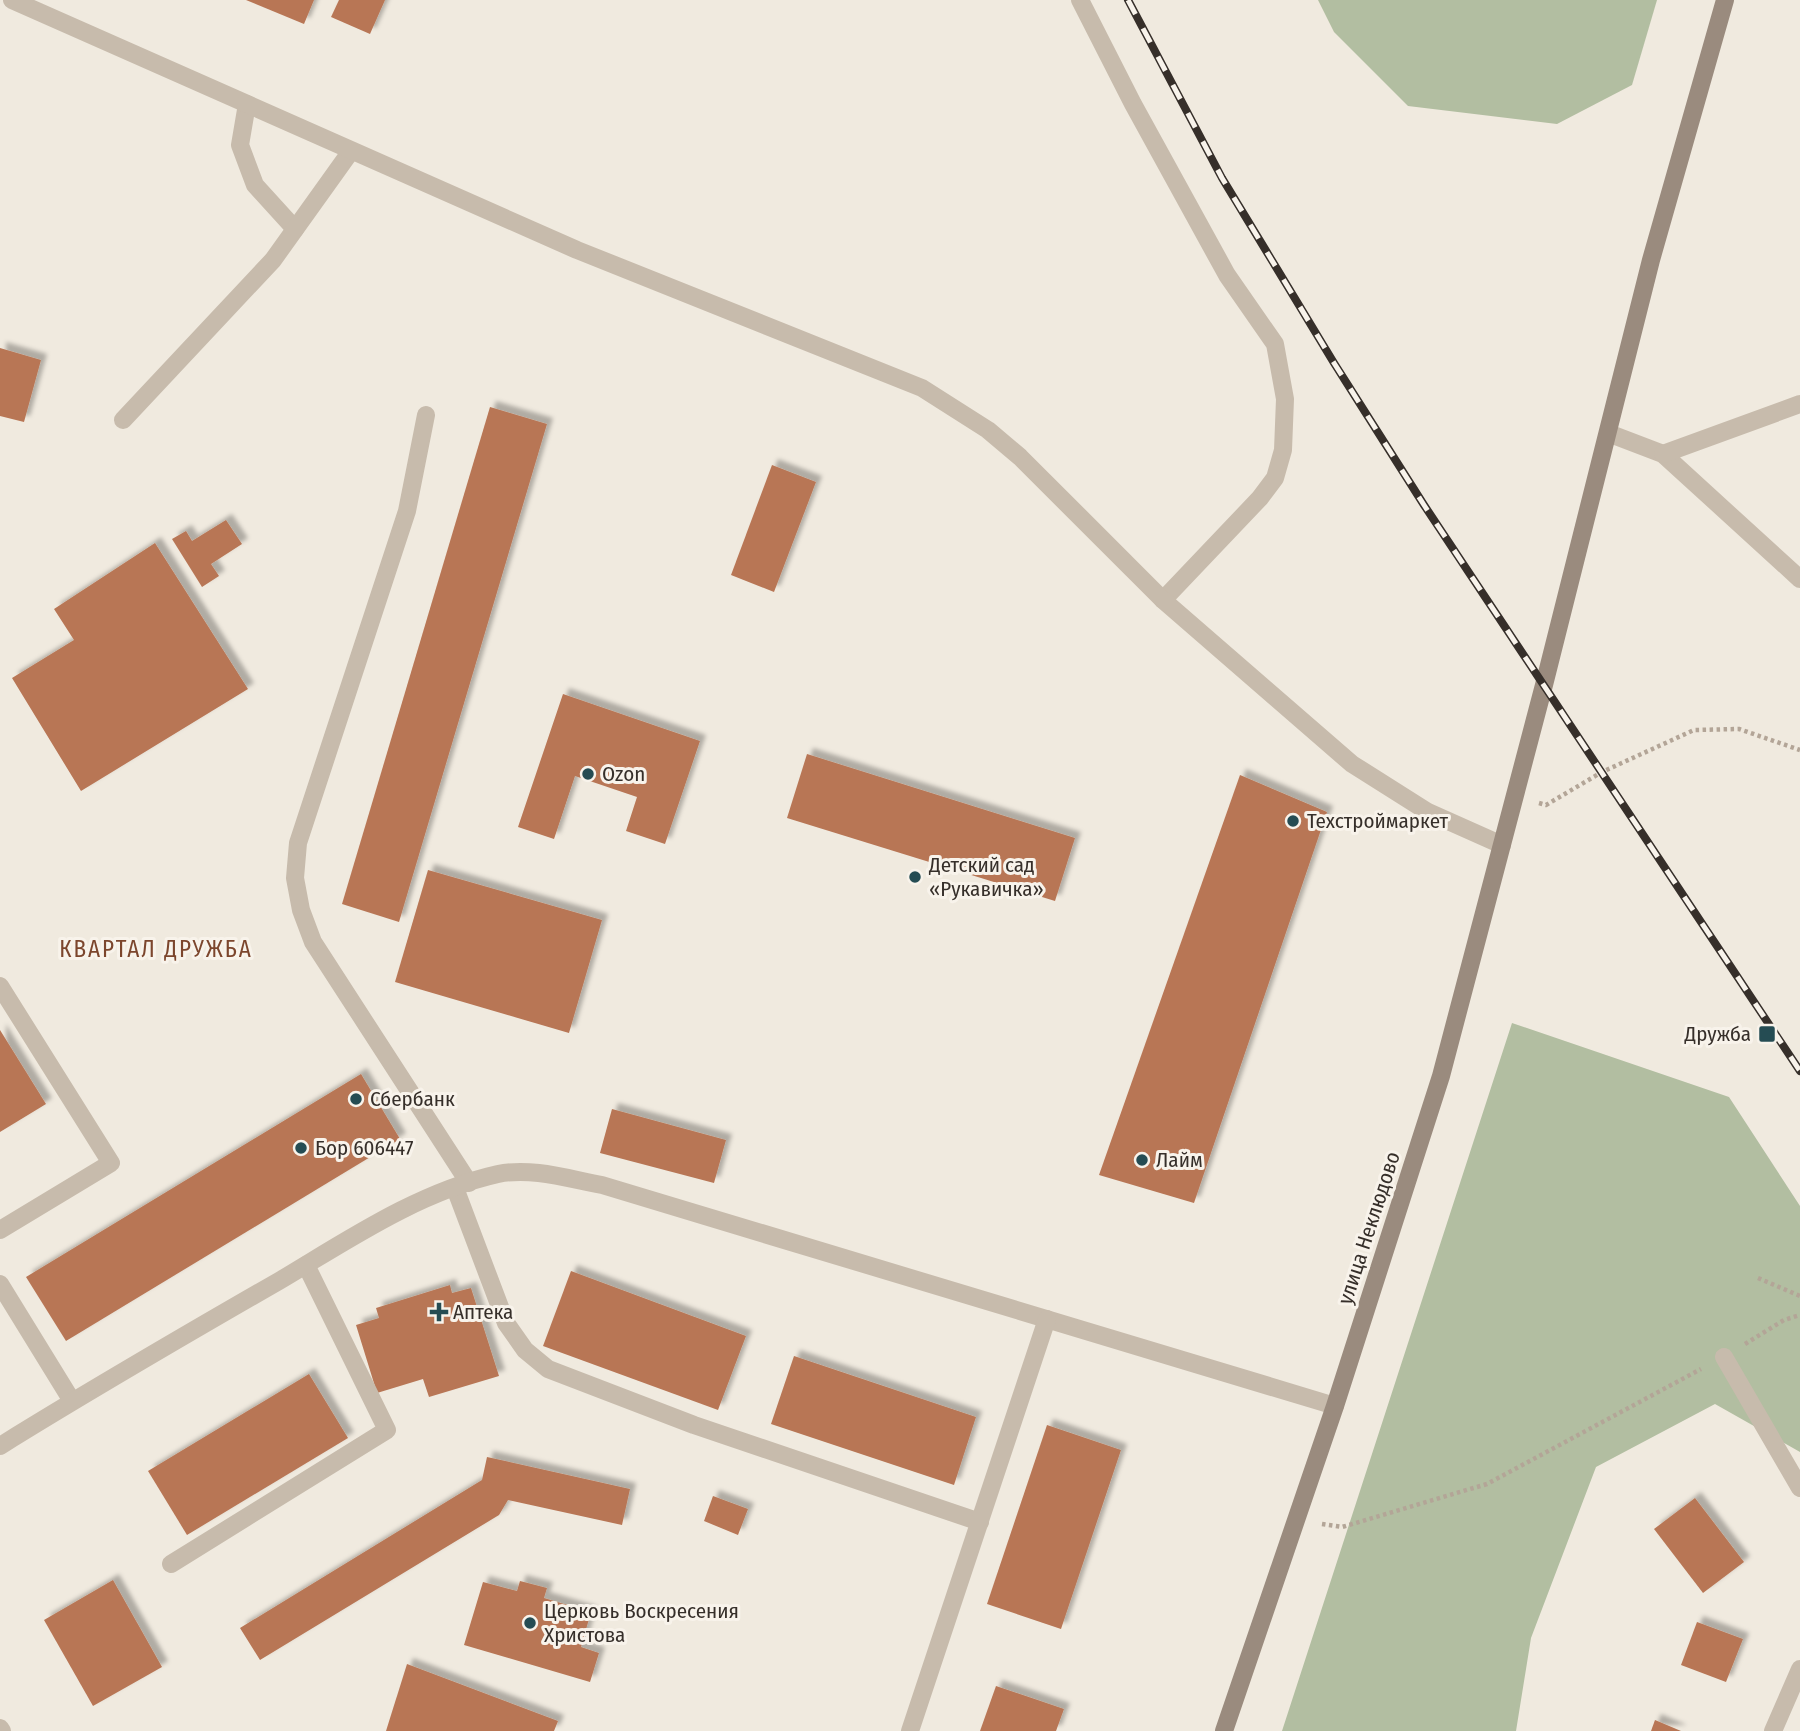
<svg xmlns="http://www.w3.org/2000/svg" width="1800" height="1731" viewBox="0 0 1800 1731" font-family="'Fira Sans Condensed',sans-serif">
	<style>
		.green { fill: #b2bea1 }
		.building { fill: #b87655; filter: url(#shadow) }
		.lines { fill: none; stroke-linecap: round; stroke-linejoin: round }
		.path { stroke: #b3a597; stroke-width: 4.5; stroke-dasharray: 3.5 3.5; stroke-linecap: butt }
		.service { stroke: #c7bbac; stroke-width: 18 }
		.minor { stroke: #c7bbac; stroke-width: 18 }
		.tertiary { stroke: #c7bbac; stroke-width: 18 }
		.secondary { stroke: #9a8b7e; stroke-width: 18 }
		.rail-casing { stroke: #362f2a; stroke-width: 8 }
		.rail { stroke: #f8f3eb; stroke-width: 5; stroke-dasharray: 16; stroke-linecap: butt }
		.poi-dot { fill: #254c53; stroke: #f8f3eb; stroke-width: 2.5 }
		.labels { text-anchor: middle; stroke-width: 6; stroke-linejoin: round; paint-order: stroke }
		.poi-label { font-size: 21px; fill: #362f2a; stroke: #f8f3eb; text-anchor: start }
		.street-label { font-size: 21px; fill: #362f2a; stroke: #f8f3eb }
		.neighbourhood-label { font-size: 23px; letter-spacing: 2px; fill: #7c462d; stroke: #f8f3eb }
	</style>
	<defs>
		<filter id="shadow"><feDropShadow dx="6" dy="-6" stdDeviation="2" flood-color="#0004"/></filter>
	</defs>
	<rect width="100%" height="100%" fill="#f0eadf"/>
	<!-- green -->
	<g class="green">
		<polygon points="1318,0 1657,0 1632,85 1557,124 1408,106 1334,32"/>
		<polygon points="1512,1023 1729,1097 1800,1206 1800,1452 1715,1404 1596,1467 1531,1638 1516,1731 1282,1731"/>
	</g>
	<!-- building -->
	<g class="building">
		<polygon points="246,0 314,0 304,24"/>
		<polygon points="339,0 385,0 370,34 331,17"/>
		<polygon points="0,348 41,360 24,422 0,416"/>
		<polygon points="490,407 547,424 399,922 342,904"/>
		<polygon points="772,465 816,482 774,592 731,575"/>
		<polygon points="226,520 242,544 211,564 219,576 202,587 172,539 186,531 192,541"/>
		<polygon points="155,543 248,689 81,791 12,678 74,640 54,609"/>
		<polygon points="563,694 700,741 665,844 626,831 637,797 575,776 554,839 518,827"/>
		<polygon points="807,754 1075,838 1055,901 787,818"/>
		<polygon points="1240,775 1327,812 1194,1203 1099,1175"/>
		<polygon points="428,870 602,920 569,1033 395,982"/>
		<polygon points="0,1030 46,1104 0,1132"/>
		<polygon points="361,1074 400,1139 66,1341 26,1277"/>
		<polygon points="612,1109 726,1140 714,1183 600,1153"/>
		<polygon points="571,1271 746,1336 718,1410 543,1346"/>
		<polygon points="450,1285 452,1293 471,1288 499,1376 429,1397 423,1379 377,1393 356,1325 379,1318 376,1308"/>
		<polygon points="794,1356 976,1417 954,1485 771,1424"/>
		<polygon points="309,1374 348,1438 187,1535 148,1471"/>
		<polygon points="1047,1425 1121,1450 1061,1629 987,1604"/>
		<polygon points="487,1457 630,1489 622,1525 508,1500 499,1515 260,1660 240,1628 482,1480"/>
		<polygon points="713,1496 748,1509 738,1535 704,1521"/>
		<polygon points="1695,1498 1744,1562 1703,1593 1654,1529"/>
		<polygon points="113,1580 162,1667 93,1706 44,1620"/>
		<polygon points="520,1581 547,1588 544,1598 591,1612 581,1647 599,1653 590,1682 464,1645 483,1582 517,1591"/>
		<polygon points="1697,1622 1743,1639 1726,1682 1681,1665"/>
		<polygon points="407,1664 558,1721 554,1731 386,1731"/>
		<polygon points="996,1686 1064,1709 1056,1731 980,1731"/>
		<polygon points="1655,1720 1681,1731 1651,1731"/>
	</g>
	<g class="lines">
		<!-- path -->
		<g class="path">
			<polyline points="1539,803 1546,805 1602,772 1694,730 1739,729 1800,750"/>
			<polyline points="1758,1278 1800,1296"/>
			<polyline points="1745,1344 1784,1320 1800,1315"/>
			<polyline points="1322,1524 1342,1527 1487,1484 1701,1369"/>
		</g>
		<!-- service -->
		<g class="service">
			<polyline points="1080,0 1133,104 1227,275 1275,344 1285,399 1283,450 1275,478 1260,498 1163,600"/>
			<polyline points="247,104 240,145 255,185 295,229"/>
			<polyline points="426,415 407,511 298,843 295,878 301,910 313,942 469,1183"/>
			<polyline points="123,420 273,260 351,151"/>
			<polyline points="0,986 111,1163 0,1230"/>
			<polyline points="455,1188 506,1323 525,1350 548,1369 694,1425 980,1522"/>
			<polyline points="0,1284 72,1401"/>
			<polyline points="171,1564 387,1430 306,1265"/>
		</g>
		<!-- minor -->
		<g class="minor">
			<polyline points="1608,433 1663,454 1800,579"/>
			<polyline points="1663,454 1800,404"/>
			<polyline points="1724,1357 1800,1488"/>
			<path d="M0 1446C92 1389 185 1335 279 1281 348 1240 418 1192 498 1174 532 1167 569 1179 602 1185L1335 1406"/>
			<polyline points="0,1728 2,1731"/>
			<polyline points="910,1731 1047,1319"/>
			<polyline points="1773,1731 1800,1669"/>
		</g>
		<!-- tertiary -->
		<polyline class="tertiary" points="12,0 577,250 922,388 988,430 1020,457 1163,600 1352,764 1428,812 1502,845"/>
		<!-- secondary -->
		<polyline class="secondary" points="1224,1731 1335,1406 1441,1076 1544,685 1651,260 1725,0"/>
		<defs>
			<polyline id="rail" points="1128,0 1222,178 1334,363 1424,505 1800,1071"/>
		</defs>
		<!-- rail casing -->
		<use href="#rail" class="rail-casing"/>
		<!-- rail -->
		<use href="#rail" class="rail"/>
	</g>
	<!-- markers -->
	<g class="poi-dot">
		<circle cx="588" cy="774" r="7"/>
		<circle cx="1293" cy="821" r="7"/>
		<circle cx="915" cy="877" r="7"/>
		<rect x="1758" y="1025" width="18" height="18" rx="3.5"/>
		<circle cx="356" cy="1099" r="7"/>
		<circle cx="301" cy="1148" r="7"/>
		<circle cx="1142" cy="1160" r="7"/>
		<path d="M435.5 1301.5h7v7h7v7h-7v7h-7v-7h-7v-7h7z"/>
		<circle cx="530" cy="1623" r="7"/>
	</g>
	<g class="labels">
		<!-- poi labels -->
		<g class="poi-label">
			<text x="602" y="781">Ozon</text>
			<text x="1307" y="828">Техстроймаркет</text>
			<text x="929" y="872">Детский сад<tspan x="929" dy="24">«Рукавичка»</tspan></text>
			<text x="1751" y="1041" text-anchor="end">Дружба</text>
			<text x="370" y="1106">Сбербанк</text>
			<text x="315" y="1155">Бор 606447</text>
			<text x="1156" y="1167">Лайм</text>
			<text x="453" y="1319">Аптека</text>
			<text x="544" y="1618">Церковь Воскресения<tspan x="544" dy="24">Христова</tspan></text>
		</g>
		<!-- street labels -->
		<g class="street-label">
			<text transform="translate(1369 1228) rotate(-72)" y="7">улица Неклюдово</text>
		</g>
		<!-- neighbourhood labels -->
		<g class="neighbourhood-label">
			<text x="156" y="957">КВАРТАЛ ДРУЖБА</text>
		</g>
	</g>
</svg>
